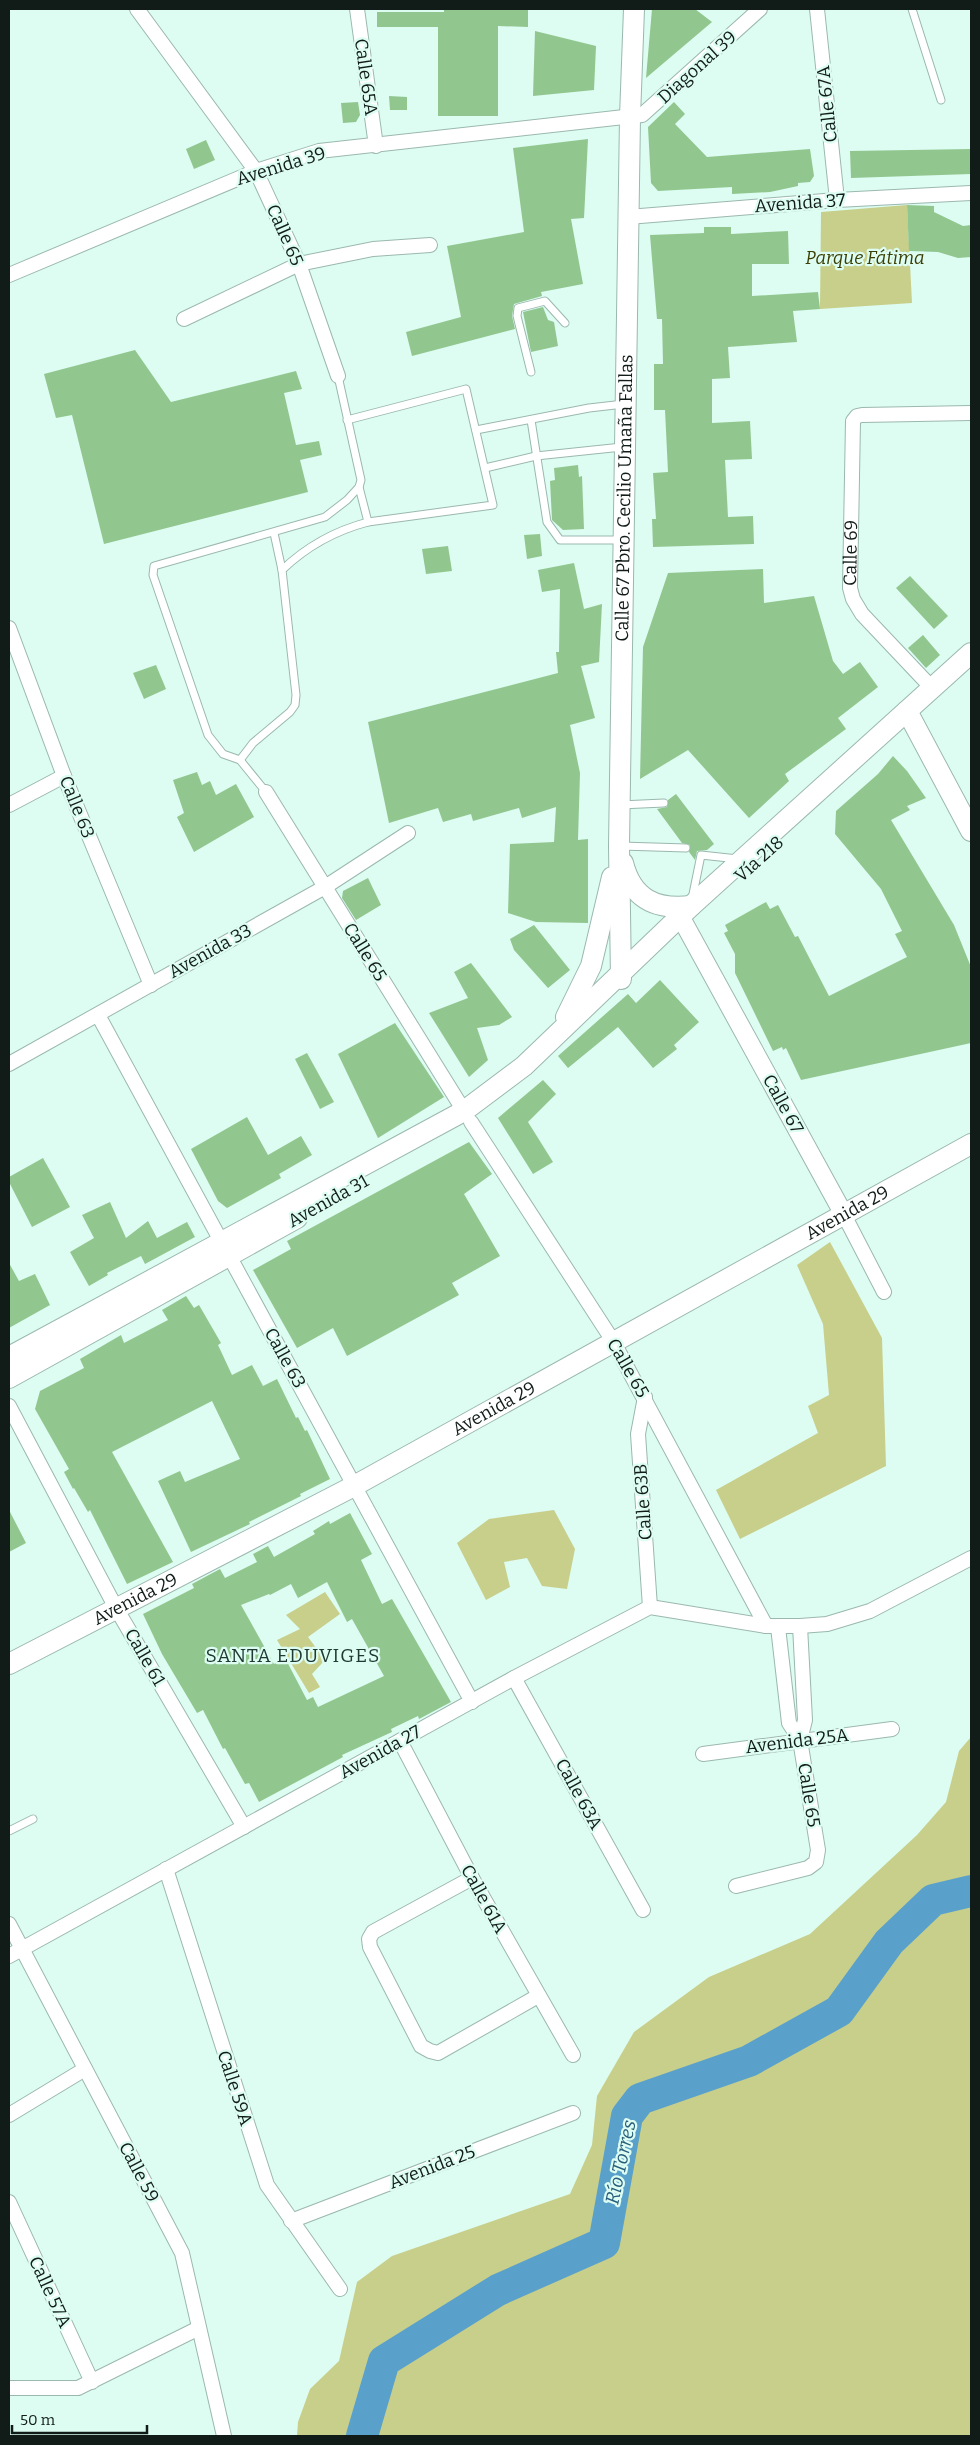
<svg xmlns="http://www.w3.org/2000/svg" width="980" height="2445" viewBox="0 0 980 2445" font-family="Bitter,serif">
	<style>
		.green { fill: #c8cf8b }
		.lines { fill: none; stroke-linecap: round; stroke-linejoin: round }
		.river { stroke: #59a1cb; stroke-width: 32 }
		.building { fill: #91c78f; fill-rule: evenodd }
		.service-casing { stroke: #9bb8af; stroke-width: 9 }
		.minor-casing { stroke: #9bb8af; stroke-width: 16 }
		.tertiary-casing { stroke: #9bb8af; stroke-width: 20 }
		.secondary-casing { stroke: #9bb8af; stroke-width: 22 }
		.service { stroke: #fff; stroke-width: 7 }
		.minor { stroke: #fff; stroke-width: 14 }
		.tertiary { stroke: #fff; stroke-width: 18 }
		.secondary { stroke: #fff; stroke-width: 20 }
		.labels { text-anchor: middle; stroke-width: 4.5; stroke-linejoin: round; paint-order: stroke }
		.street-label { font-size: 18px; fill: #111c19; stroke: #ddfcf2 }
		.park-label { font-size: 18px; font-style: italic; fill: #3a3e03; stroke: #ddfcf2 }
		.neighbourhood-label { font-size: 19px; letter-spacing: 1px; fill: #203a33; stroke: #ddfcf2 }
		.water-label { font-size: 19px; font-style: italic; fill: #275d7b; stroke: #ddfcf2 }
	</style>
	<rect width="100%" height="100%" fill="#ddfcf2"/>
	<!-- green -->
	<g class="green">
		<polygon points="907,205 912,303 820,309 821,212"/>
		<polygon points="830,1242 882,1338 886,1466 740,1539 716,1490 818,1433 808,1406 829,1395 823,1324 797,1265"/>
		<polygon points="554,1510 575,1549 567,1589 542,1586 527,1558 504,1562 510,1587 486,1600 457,1543 489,1519"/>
		<polygon points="325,1592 340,1614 308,1637 325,1660 312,1674 320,1687 309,1693 277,1640 300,1629 286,1615"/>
		<polygon points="971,1737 971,2436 297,2436 298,2422 310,2389 339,2361 357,2282 392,2256 570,2194 592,2145 597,2096 634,2032 709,1977 810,1934 917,1835 946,1802 959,1751"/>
	</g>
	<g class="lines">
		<!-- river -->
		<polyline class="river" points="362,2436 384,2361 498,2290 604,2243 627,2116 640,2099 749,2061 839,2011 889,1942 933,1900 971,1891"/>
	</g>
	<!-- building -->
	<g class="building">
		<polygon points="444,9 528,9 528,27 498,26 498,116 438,116 438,27 377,27 377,12 444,12"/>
		<polygon points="652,9 695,9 712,22 646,78"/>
		<polygon points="535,31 596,46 594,90 533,96"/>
		<polygon points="389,96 407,97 407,110 390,110"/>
		<polygon points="358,102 360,115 356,122 343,123 341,103"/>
		<polygon points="674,102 685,114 675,124 707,157 810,149 814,176 810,182 798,183 798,186 770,192 732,194 732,187 658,191 651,183 648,127"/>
		<polygon points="588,139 584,218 571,219 583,284 541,292 542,296 514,304 512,316 515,329 412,356 406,332 461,317 447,246 524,232 513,148"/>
		<polygon points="206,140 215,160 194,169 186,149"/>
		<polygon points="971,149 971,174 851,178 850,151"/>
		<polygon points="907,205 934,206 934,212 963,226 971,225 971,257 958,258 938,252 909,251"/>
		<polygon points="704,227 731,227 731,234 788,231 789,264 752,264 752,296 818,292 820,309 793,311 797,342 728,347 730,378 712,379 712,423 750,421 752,459 725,460 728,517 753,516 754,544 653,547 652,519 656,519 653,473 668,472 665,410 654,410 654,364 663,364 662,319 657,319 650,235 704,233"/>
		<polygon points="543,307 548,320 554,322 558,346 531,352 523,312"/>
		<polygon points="135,350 171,402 296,371 302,389 284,393 296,445 319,441 322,455 300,460 308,492 104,544 72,415 56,418 44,374"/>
		<polygon points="578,465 579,477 582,476 584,529 563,530 552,520 550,481 555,480 554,468"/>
		<polygon points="540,534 542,556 527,559 524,535"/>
		<polygon points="448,546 452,571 426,574 422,549"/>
		<polygon points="574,563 584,609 602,604 599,662 581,666 595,718 570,725 580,773 578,840 588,839 588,923 536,922 508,913 510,844 554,842 556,807 522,818 519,808 473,821 471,814 443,822 438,808 389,823 368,722 558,673 556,652 559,652 560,589 542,592 538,570"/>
		<polygon points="763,569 764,603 814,596 833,661 843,674 860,662 878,687 838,718 846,729 785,774 789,781 749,818 688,750 640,779 643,647 668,573"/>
		<polygon points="910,576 948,616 934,629 896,588"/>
		<polygon points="923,635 940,655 926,668 908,648"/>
		<polygon points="156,665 166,689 144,699 133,673"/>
		<polygon points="893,756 907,771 926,798 907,806 910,810 891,820 954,925 971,967 971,1043 801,1080 786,1048 783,1050 782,1047 773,1051 735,973 735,954 724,933 728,931 725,925 766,902 770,909 778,905 795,937 798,936 829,996 907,957 895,934 902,931 881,889 835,834 836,811 878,774"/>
		<polygon points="197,772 202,785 210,781 216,795 236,784 254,817 194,852 177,817 184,813 173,780"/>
		<polygon points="676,794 714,844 707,850 697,851 695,860 689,852 690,845 682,843 657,809 667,807 668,800"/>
		<polygon points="368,878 381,905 356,920 342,898 343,891"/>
		<polygon points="534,925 570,970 548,988 514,950 510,939"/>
		<polygon points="471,963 512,1017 499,1025 477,1028 488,1060 469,1077 429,1013 468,998 454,972"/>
		<polygon points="660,980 699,1022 674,1045 677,1049 653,1068 618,1027 568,1068 558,1056 628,994 636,1003"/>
		<polygon points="395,1023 444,1097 378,1138 338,1054"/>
		<polygon points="307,1053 334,1102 320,1109 295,1059"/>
		<polygon points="543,1080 556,1094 528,1122 553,1162 533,1174 498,1118"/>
		<polygon points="247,1117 268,1155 301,1136 312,1155 279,1174 281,1178 227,1208 218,1201 191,1149"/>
		<polygon points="469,1142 492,1174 464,1194 500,1256 452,1283 459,1295 347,1356 333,1328 297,1348 253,1270 291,1249 287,1241"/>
		<polygon points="43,1158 70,1207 32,1227 9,1182 9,1177"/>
		<polygon points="110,1202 126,1238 148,1221 157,1238 187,1222 195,1237 145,1264 141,1256 107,1273 108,1275 89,1286 70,1252 94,1238 82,1215"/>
		<polygon points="9,1263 19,1281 35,1274 50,1305 9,1328"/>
		<polygon points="186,1296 194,1308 199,1305 221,1343 218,1345 232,1375 252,1365 263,1386 277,1379 296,1418 298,1417 305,1431 307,1430 330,1479 300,1494 301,1496 249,1522 250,1524 191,1552 158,1481 180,1471 185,1482 240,1459 212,1401 112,1452 173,1562 127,1584 90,1510 88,1512 74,1488 73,1489 64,1472 69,1469 35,1409 40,1391 84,1368 80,1359 121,1335 124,1343 168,1320 162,1310"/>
		<polygon points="9,1510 26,1543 9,1552"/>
		<path d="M350 1513 372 1554 361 1560 382 1604 392 1599 451 1702 419 1719 418 1716 391 1729 392 1732 342 1755 343 1757 259 1802 249 1783 245 1784 225 1748 223 1749 203 1710 197 1713 162 1654 143 1614 194 1588 192 1584 220 1569 225 1578 257 1562 253 1554 268 1546 274 1557 315 1534 313 1531 329 1521 330 1524ZM327 1582 347 1622 352 1619 384 1676 318 1707 313 1697 307 1700 285 1658 274 1664 241 1605 269 1594 270 1595 291 1584 298 1598Z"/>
	</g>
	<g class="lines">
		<defs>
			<g id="service">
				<polyline points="912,9 941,100"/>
				<polyline points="531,372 517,316 518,308 545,301 565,323"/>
				<polyline points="531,420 547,522 560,540 621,540"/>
				<polyline points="476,430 589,408 624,404"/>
				<polyline points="485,468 536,456 622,447"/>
				<polyline points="359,487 368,522"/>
				<path d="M282 570C307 546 334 531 368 522L493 505 466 389 347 420"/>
				<polyline points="240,760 253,743 290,712 295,705 296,695 282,570 274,533"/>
				<polyline points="266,792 240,760 223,754 208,735 153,575 154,566 325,517 347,500 359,487 361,480 338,376"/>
				<polyline points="620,805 664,803"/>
				<polyline points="621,846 686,848"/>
				<polyline points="692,899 701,855 738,859"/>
				<polyline points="9,1831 33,1819"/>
			</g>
			<g id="minor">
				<polyline points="137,9 256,171 299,264 338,376"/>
				<polyline points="357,9 376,146"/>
				<polyline points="817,9 837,200"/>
				<polyline points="628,217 837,200 971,193"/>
				<polyline points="9,275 256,171 319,151 642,115 760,9"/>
				<polyline points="184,319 299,264 373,249 430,245"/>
				<polyline points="9,628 64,776 151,985"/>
				<path id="s1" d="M932 688 862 614 853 599 850 588 853 421 857 416 862 415 971 413"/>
				<polyline points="266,792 464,1111"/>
				<polyline points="9,805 64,776"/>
				<polyline points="98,1015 472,1702"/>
				<polyline points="9,1064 325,887 408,833"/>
				<polyline points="471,1122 613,1341 766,1626"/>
				<polyline points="843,1213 884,1292"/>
				<polyline points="645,1397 638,1434 650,1607"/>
				<polyline points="9,1406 116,1608 244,1827"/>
				<polyline points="800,1626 805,1720 800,1740"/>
				<polyline points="514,1678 643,1910"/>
				<polyline points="400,1741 472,1878 573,2055"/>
				<polyline points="703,1754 892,1729"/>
				<polyline points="166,1869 267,2185 340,2289"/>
				<polyline points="472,1878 373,1932 369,1939 370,1947 421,2046 430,2051 438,2053 538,1996"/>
				<polyline points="736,1886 808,1868 816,1862 818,1850 800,1740 789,1723 778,1627"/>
				<polyline points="9,1924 182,2253 224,2436"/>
				<polyline points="9,1956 514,1678 650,1607 766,1626 800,1626 827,1624 870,1611 971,1558"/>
				<polyline points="9,2115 85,2069"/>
				<polyline points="9,2202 92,2382"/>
				<polyline points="291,2221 573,2113"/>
				<polyline points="9,2388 78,2388 199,2328"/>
			</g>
			<polyline id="tertiary" points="680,916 843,1213"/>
			<g id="secondary">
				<polyline points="907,711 971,831"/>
				<path d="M623 863C632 899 656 910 691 906"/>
				<path id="s2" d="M621 979 619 846 630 117 634 9"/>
				<polyline points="566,1017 591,966 612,877"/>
				<polyline points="9,1357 464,1111 524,1066 691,906 971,653"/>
				<polyline points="9,1378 297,1218"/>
				<path id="s3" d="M9 1664 354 1486 971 1144"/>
			</g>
		</defs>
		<!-- service casing -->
		<use href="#service" class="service-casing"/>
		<!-- minor casing -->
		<use href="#minor" class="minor-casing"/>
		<!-- tertiary casing -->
		<use href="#tertiary" class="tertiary-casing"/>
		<!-- secondary casing -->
		<use href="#secondary" class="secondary-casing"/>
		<!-- service -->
		<use href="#service" class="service"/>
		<!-- minor -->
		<use href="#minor" class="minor"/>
		<!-- tertiary -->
		<use href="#tertiary" class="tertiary"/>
		<!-- secondary -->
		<use href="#secondary" class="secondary"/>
	</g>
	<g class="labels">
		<!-- street labels -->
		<g class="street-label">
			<text transform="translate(697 67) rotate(-42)" y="6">Diagonal 39</text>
			<text transform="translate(366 77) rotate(82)" y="6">Calle 65A</text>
			<text transform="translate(827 104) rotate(-96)" y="6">Calle 67A</text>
			<text transform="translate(281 166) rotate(-17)" y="6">Avenida 39</text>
			<text transform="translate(800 203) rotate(-4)" y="6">Avenida 37</text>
			<text transform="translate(285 235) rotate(66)" y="6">Calle 65</text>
			<text dy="6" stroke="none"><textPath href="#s2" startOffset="481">Calle 67 Pbro. Cecilio Umaña Fallas</textPath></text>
			<text dy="6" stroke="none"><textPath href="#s1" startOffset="166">Calle 69</textPath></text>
			<text transform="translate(77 807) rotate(68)" y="6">Calle 63</text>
			<text transform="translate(759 859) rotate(-42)" y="6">Vía 218</text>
			<text transform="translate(210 951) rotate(-29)" y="6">Avenida 33</text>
			<text transform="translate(365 952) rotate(58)" y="6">Calle 65</text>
			<text transform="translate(783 1104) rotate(61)" y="6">Calle 67</text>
			<text transform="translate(328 1201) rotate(-29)" y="6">Avenida 31</text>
			<text dy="6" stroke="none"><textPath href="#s3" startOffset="952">Avenida 29</textPath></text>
			<text transform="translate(285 1358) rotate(61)" y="6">Calle 63</text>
			<text transform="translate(628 1368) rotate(60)" y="6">Calle 65</text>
			<text dy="6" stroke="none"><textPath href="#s3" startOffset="548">Avenida 29</textPath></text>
			<text transform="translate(643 1502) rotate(-94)" y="6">Calle 63B</text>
			<text dy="6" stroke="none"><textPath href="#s3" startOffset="142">Avenida 29</textPath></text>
			<text transform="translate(145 1657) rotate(60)" y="6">Calle 61</text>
			<text transform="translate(797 1741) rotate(-7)" y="6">Avenida 25A</text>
			<text transform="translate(380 1752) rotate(-29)" y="6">Avenida 27</text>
			<text transform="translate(579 1794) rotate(61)" y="6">Calle 63A</text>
			<text transform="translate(809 1795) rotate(81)" y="6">Calle 65</text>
			<text transform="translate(484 1899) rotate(61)" y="6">Calle 61A</text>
			<text transform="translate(235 2088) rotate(72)" y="6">Calle 59A</text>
			<text transform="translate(432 2167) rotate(-21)" y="6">Avenida 25</text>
			<text transform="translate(139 2172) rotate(62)" y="6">Calle 59</text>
			<text transform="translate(50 2292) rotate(65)" y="6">Calle 57A</text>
		</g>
		<!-- park labels -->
		<g class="park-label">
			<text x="865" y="264">Parque Fátima</text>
		</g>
		<!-- neighbourhood labels -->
		<g class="neighbourhood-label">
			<text x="293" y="1662">SANTA EDUVIGES</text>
		</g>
		<!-- water labels -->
		<g class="water-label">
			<text transform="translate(620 2162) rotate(-78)" y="7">Río Torres</text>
		</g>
	</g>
	<!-- border -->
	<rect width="980" height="2445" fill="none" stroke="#111c19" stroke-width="20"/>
	<!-- scale -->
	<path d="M12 2425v8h135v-8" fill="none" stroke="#111c19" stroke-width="2.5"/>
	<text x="20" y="2425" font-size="15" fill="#111c19" stroke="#ddfcf2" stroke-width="4" paint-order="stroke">50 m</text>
</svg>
